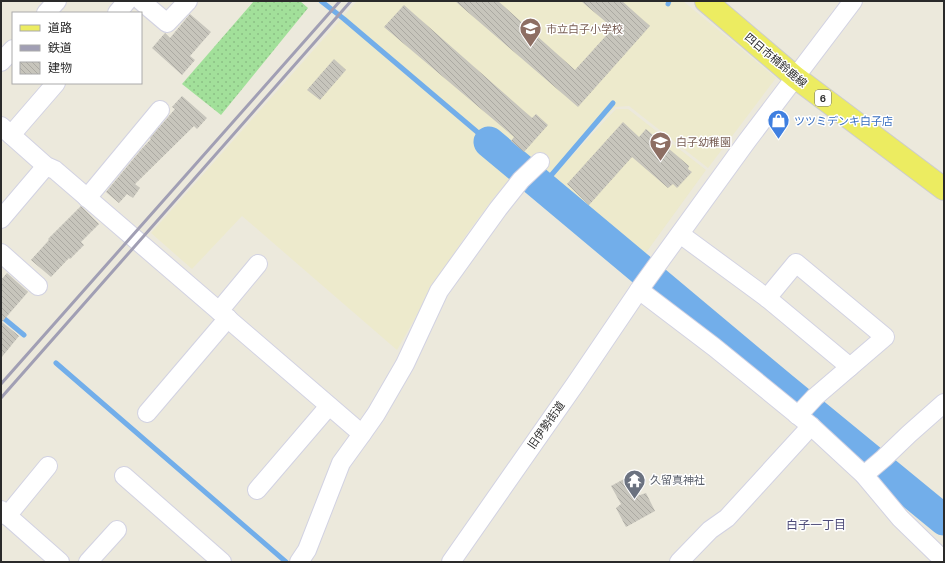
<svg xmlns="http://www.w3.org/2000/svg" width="945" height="563" viewBox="0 0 945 563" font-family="'DM Sans','Noto Sans JP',sans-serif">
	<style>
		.education { fill: #edeacc }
		.grass { fill: url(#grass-dots) }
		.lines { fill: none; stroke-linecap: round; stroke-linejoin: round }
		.stream { stroke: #72aeea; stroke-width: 5 }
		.river { stroke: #72aeea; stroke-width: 31 }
		.building { fill: url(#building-back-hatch) }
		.minor-casing { stroke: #d2d2e2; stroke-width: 20 }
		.major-casing { stroke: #ccc; stroke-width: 24 }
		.minor { stroke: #fff; stroke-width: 18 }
		.major { stroke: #ecec61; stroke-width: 22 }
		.rail { stroke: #a19fb4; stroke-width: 3 }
		.labels { text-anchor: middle; stroke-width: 3; stroke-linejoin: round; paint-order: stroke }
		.shield { fill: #fff; stroke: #6a6a6a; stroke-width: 1 }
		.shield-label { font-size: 10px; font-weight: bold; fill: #2a2a2a }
		.education-label { font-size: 11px; fill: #785e54; stroke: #fff; text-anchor: start }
		.street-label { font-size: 11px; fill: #2a2a2a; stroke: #fff }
		.shop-label { font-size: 11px; fill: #366cbe; stroke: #fff; text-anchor: start }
		.worship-label { font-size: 11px; fill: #5b616d; stroke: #fff; text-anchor: start }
		.neighbourhood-label { font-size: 12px; fill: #4e4c79; stroke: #fff }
	</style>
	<defs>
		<pattern id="grass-dots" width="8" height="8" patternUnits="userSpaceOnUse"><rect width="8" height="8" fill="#a2e09a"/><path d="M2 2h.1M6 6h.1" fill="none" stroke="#8cc085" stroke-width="1.8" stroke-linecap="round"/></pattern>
		<pattern id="building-back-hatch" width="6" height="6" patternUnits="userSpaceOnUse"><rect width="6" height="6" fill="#c7c5bc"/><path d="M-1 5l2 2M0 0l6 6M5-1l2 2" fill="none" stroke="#aba9a2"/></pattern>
	</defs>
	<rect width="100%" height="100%" fill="#ece9dc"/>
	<!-- education -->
	<g class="education">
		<polygon points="357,1 683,1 776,78 708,168 629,106 615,107 550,174 530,157 495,196 466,235 430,292 397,350 242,216 192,269 151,233"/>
		<polygon points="616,109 628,109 706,170 645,254 552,177"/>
	</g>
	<!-- grass -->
	<polygon class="grass" points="254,1 300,1 308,8 221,115 182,84"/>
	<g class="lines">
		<!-- stream -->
		<g class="stream">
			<polyline points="321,1 344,19 489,142"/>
			<polyline points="668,4 669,1"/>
			<polyline points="542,186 613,103"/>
			<polyline points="1,316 24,335"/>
			<polyline points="56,363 286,562"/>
		</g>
		<!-- river -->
		<polyline class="river" points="489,142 783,388 944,520"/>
	</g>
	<!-- building -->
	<g class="building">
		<polygon points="455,1 498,1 575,70 613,28 581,1 622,1 650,26 578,107"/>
		<polygon points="404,5 532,118 536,114 548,125 524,152 511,141 514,137 384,27"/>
		<polygon points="190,14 211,32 190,56 195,60 182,75 152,48 165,33 170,38"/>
		<polygon points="334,59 346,70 320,100 307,90"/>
		<polygon points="182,96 207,118 197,129 194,126 135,184 140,188 133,198 127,194 119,203 106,192 140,151 151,139 150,138 175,109 172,107"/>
		<polygon points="623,122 639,137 646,129 689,166 688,169 692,172 677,188 673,184 668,188 632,157 589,205 567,184"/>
		<polygon points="81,206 99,224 81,242 84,245 70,259 69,258 51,277 31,260 49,240 48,239"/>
		<polygon points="7,273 28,292 2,322 19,336 1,358 1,280"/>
		<polygon points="626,478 637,496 646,493 655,511 626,527 616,508 621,504 611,486"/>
	</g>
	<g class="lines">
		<defs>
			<g id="minor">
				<polyline points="141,1 167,23 188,1"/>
				<polyline points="46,13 57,1"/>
				<polyline points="117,13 127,1"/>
				<polyline points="1,62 13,49"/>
				<polyline points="1,126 46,166 55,170 362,434"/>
				<polyline points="11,135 56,83"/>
				<polyline points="87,198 160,110"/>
				<polyline points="1,219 46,166"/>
				<polyline points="680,234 767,298 850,367"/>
				<polyline points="1,253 38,286"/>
				<polyline points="639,290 714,347 811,426 864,475 900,518 936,553 944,560"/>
				<polyline points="767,298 796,263 885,337 815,397 801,412 797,415"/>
				<polyline points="219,311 258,264"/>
				<polyline points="147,413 228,318"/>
				<polyline points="864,475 884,458 909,434 944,403"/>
				<polyline points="124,476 222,562"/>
				<polyline points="257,490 329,406"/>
				<polyline points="1,510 60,562"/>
				<polyline points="7,516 48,466"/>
				<polyline points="88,562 117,530"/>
				<polyline points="299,562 307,550 341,463 362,434 376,414 405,364 439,291 498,209 521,180 540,162"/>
				<polyline points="451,562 576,383 639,290 747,141 853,1"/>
				<polyline points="679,562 710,530 727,518 811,426"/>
			</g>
			<polyline id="major" points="706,1 795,77 944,189"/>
		</defs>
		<!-- minor casing -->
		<use href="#minor" class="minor-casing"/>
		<!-- major casing -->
		<use href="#major" class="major-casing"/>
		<!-- minor -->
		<use href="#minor" class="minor"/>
		<!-- major -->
		<use href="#major" class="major"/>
		<!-- rail -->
		<g class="rail">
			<polyline points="1,384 340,1"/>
			<polyline points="1,398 351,1"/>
		</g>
	</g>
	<!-- icons -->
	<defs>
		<symbol id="school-pin" viewBox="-11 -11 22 30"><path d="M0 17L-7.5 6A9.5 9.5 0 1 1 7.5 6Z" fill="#8d6e63" stroke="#fff"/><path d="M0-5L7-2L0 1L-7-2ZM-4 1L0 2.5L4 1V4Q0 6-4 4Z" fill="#fff"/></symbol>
		<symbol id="shop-pin" viewBox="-11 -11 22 30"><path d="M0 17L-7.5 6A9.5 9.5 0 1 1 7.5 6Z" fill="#3f7fe0" stroke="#fff"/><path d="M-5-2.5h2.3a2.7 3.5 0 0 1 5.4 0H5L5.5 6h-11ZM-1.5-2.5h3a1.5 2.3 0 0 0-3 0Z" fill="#fff"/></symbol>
		<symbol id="temple-pin" viewBox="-11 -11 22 30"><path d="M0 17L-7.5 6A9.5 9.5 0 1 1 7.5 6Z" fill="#6b7280" stroke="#fff"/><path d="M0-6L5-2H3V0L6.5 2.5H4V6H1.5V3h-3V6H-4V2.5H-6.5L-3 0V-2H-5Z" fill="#fff"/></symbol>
	</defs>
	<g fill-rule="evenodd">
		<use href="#school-pin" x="518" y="16" width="25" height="34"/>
		<use href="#shop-pin" x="766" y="108" width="25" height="34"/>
		<use href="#school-pin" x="648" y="130" width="25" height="34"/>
		<use href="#temple-pin" x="622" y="468" width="25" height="34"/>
	</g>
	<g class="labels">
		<!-- shield labels -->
		<rect class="shield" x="815" y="90" width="16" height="16" rx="3"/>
		<g class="shield-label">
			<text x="823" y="102">6</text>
		</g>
		<!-- education labels -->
		<g class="education-label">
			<text x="546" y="33">市立白子小学校</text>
			<text x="676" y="146">白子幼稚園</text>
		</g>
		<!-- street labels -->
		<g class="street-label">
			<text transform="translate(776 60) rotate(40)" y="4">四日市楠鈴鹿線</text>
			<text transform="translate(546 425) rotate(-55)" y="4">旧伊勢街道</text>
		</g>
		<!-- shop labels -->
		<g class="shop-label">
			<text x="794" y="125">ツツミデンキ白子店</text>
		</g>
		<!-- worship labels -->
		<g class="worship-label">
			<text x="650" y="484">久留真神社</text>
		</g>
		<!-- neighbourhood labels -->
		<g class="neighbourhood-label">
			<text x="816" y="529">白子一丁目</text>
		</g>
	</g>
	<!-- border -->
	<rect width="945" height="563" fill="none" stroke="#2a2a2a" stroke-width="4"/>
	<!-- legend -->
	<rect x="12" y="12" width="130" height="72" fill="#ffffff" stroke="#aaaaaa"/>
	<rect x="20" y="25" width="20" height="6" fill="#ecec61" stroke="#aaaaaa"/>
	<text x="48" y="32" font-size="12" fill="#2a2a2a">道路</text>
	<rect x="20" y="45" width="20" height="6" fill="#a19fb4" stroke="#aaaaaa"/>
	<text x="48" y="52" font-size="12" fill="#2a2a2a">鉄道</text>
	<rect x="20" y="62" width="20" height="12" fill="url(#building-back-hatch)" stroke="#aaaaaa"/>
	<text x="48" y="72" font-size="12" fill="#2a2a2a">建物</text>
</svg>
